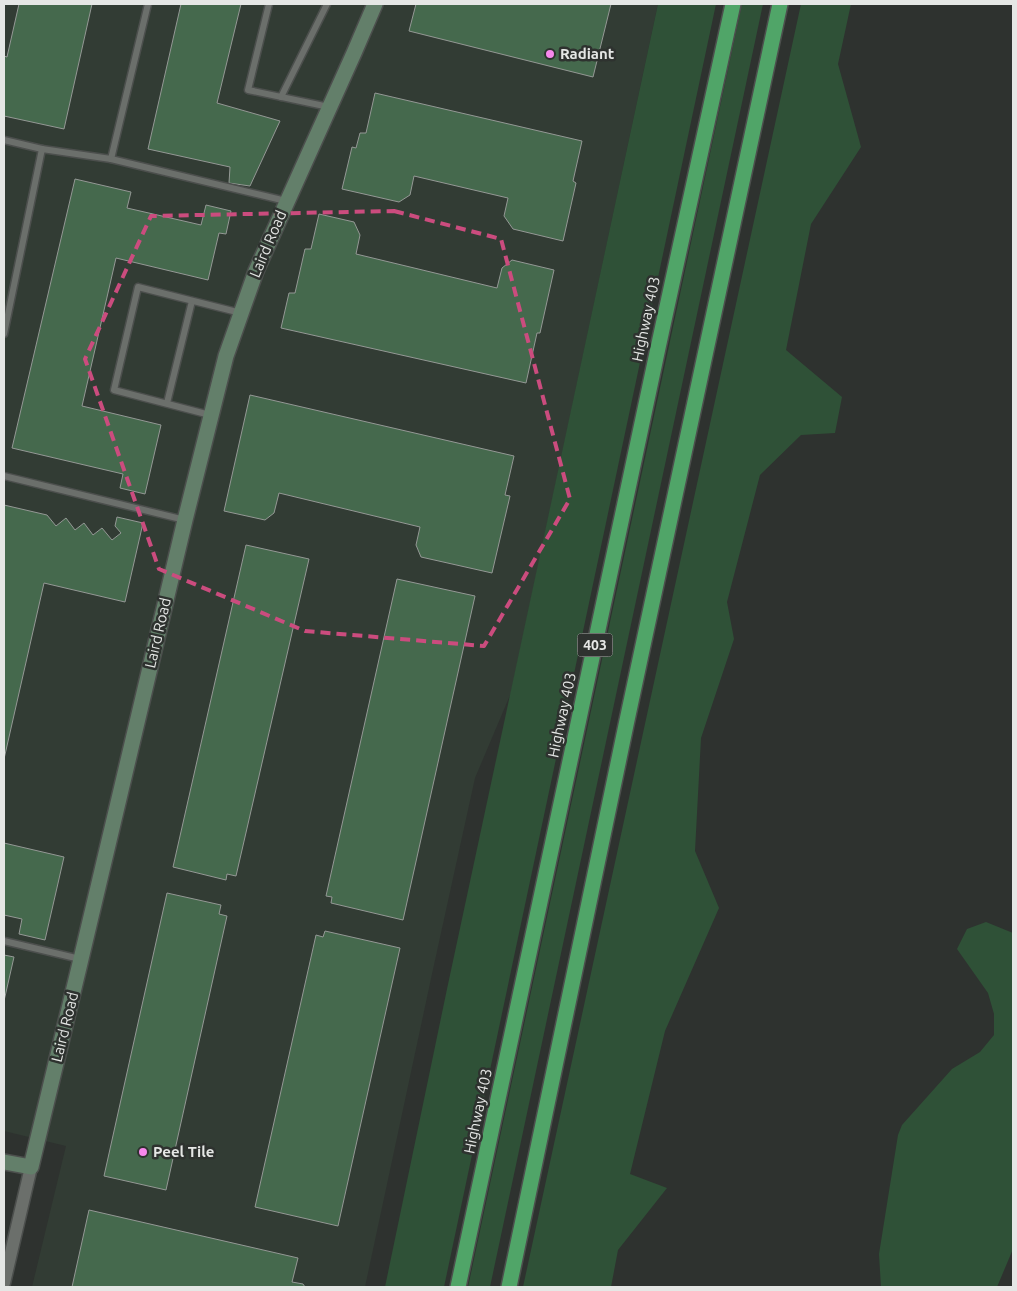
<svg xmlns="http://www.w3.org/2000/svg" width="1017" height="1291" viewBox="0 0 1017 1291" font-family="Ubuntu,sans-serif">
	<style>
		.built { fill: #323c34 }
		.green { fill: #2f5137 }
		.building { fill: #45694d; stroke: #949895 }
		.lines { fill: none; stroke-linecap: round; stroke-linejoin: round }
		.lane-casing { stroke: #4c4f4d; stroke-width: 9 }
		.street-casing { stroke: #4c4f4d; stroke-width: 15 }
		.secondary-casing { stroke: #4c4f4d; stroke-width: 18 }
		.highway-casing { stroke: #4c4f4d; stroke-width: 18 }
		.lane { stroke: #6b6f6b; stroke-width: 6 }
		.street { stroke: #6b6f6b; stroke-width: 12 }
		.secondary { stroke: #637f6a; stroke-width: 15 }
		.highway { stroke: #50a568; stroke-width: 15 }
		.marked { fill: none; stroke: #cb4c7e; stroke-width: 4; stroke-dasharray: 10 6; stroke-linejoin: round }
		.poi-dot { fill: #f788ec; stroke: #2e322f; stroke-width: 2 }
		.labels { text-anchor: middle; stroke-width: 5; stroke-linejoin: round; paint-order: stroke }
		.shield { fill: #2e322f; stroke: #aeb1ae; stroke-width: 1 }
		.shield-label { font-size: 14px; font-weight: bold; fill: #e5e7e5 }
		.poi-label { font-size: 15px; font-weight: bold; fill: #e5e7e5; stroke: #2e322f; text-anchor: start }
		.street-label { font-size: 15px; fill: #e5e7e5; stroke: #2e322f }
	</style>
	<rect width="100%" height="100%" fill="#2e322f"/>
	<!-- built -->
	<polygon class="built" points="4,4 658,4 511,693 475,778 432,974 365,1287 32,1287 66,1146 4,1131"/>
	<!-- green -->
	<g class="green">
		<polygon points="658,4 716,4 444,1287 385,1287 447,989"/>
		<polygon points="742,4 763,4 490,1287 468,1287"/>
		<polygon points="801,4 851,4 838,64 861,147 811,224 786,350 842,397 835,433 801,435 760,475 727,602 734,639 701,738 695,851 719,908 665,1031 630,1174 667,1188 618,1250 611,1287 523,1287"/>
		<polygon points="986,922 1013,933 1013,1249 997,1287 881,1287 879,1254 898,1135 902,1125 952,1069 980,1052 994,1035 994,1014 988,993 957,949 967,929"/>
	</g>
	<!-- building -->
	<g class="building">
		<polygon points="19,4 92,4 64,129 4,116 4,56 7,57"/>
		<polygon points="181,4 241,4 217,103 280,121 250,186 229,183 230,167 148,149"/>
		<polygon points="416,4 611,4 593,77 409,31"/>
		<polygon points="375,93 582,141 573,181 576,183 563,241 513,229 504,216 508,198 414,176 410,195 399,202 342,189 352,147 356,148 360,133 366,133"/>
		<polygon points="75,179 131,192 127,208 201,225 206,205 231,211 226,234 219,233 208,280 116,258 82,406 161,425 145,494 120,488 123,474 12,448"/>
		<polygon points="319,214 354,222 360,235 356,254 410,267 497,288 502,268 512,260 554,270 540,333 537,333 526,383 281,328 289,293 295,293 305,249 311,249"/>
		<polygon points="250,395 514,456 505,495 510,496 492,573 421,557 416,545 420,527 279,493 274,513 265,520 224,511"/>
		<polygon points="4,505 47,515 56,526 66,518 75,530 84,523 93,535 102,528 112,540 121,533 115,526 117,517 143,523 125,602 44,583 4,759"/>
		<polygon points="246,545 309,559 236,876 227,874 226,880 173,867"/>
		<polygon points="397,579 475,596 403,920 331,903 332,897 326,896"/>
		<polygon points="4,843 64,857 45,940 19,934 22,919 4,915"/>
		<polygon points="167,893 221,905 219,914 227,916 166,1190 104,1176"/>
		<polygon points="325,931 400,948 338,1226 255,1207 316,935 323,937"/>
		<polygon points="4,955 14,957 4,1001"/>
		<polygon points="89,1210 298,1258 292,1282 303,1284 305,1287 72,1287"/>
	</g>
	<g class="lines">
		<defs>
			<g id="lane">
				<polyline points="269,4 248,90 329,107"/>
				<polyline points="281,97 327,4"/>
				<polyline points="4,140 42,149"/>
				<polyline points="111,159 148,4"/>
				<polyline points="4,334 42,149 111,159 286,201"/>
				<polyline points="167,403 192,301"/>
				<polyline points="210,415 114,390 138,287 241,313"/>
				<polyline points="4,476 185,520"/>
				<polyline points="4,941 80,959"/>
			</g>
			<polyline id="street" points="4,1283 31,1167"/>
			<polyline id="secondary" points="4,1162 31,1167 81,959 185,520 226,356 256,271 354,53 375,4"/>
			<g id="highway">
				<polyline points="458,1287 658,348 733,4"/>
				<polyline points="509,1287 626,725 780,4"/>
			</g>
		</defs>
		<!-- lane casing -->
		<use href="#lane" class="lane-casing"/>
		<!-- street casing -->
		<use href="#street" class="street-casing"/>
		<!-- secondary casing -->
		<use href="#secondary" class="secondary-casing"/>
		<!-- highway casing -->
		<use href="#highway" class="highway-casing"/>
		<!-- lane -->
		<use href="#lane" class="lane"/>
		<!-- street -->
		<use href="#street" class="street"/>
		<!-- secondary -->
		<use href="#secondary" class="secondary"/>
		<!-- highway -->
		<use href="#highway" class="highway"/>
	</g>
	<!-- marked area -->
	<path class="marked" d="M394 211 501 239 570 499 484 646 305 631 159 569 85 359 151 216Z"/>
	<!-- markers -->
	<g class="poi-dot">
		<circle cx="550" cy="54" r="5"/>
		<circle cx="143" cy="1152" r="5"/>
	</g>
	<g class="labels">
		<!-- shield labels -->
		<rect class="shield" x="577.5" y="633.5" width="35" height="23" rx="4"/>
		<g class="shield-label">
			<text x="595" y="650">403</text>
		</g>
		<!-- poi labels -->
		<g class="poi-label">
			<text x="560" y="59">Radiant</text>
			<text x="153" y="1157">Peel Tile</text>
		</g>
		<!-- street labels -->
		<g class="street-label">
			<text transform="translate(268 244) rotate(-67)" y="5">Laird Road</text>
			<text transform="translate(646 319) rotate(-78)" y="5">Highway 403</text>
			<text transform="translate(158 633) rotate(-77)" y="5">Laird Road</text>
			<text transform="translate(562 715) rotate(-78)" y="5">Highway 403</text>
			<text transform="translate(65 1027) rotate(-76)" y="5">Laird Road</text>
			<text transform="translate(478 1111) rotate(-78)" y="5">Highway 403</text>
		</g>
	</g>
	<!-- border -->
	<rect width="1017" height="1291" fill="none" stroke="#e5e7e5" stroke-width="10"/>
</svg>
